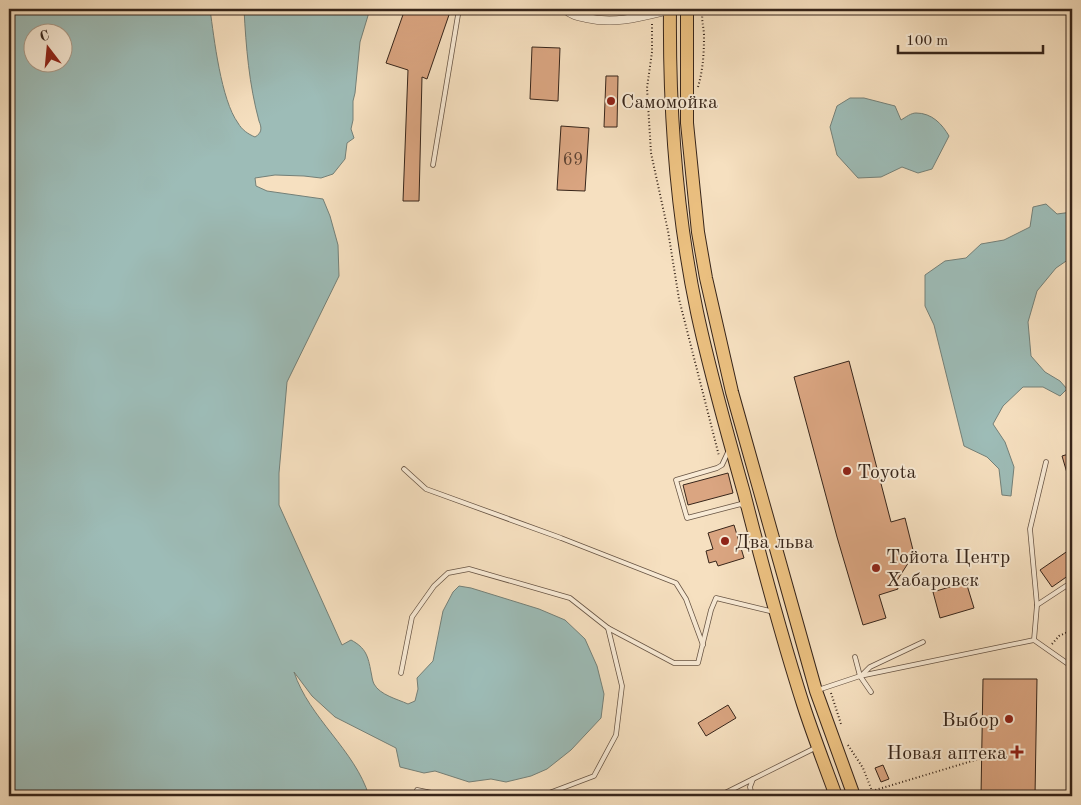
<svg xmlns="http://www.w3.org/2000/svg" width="1081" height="805" viewBox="0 0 1081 805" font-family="'Old Standard TT',serif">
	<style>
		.water { fill: #9dbcb7; stroke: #748078; fill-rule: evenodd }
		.building { fill: #daa581; stroke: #37251a }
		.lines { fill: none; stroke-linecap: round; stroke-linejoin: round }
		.lane-casing { stroke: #675444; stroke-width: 5.5 }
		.street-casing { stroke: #675444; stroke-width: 9 }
		.primary-casing { stroke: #37251a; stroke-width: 14 }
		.path { stroke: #37251a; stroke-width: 2; stroke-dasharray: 1 2.5; stroke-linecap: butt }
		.lane { stroke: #f9ebd6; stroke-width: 4 }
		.street { stroke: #f9ebd6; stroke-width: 8 }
		.primary { stroke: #ebc080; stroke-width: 12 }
		.poi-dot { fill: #8f2418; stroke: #f9ebd6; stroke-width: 2 }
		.labels { text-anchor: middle; stroke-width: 4; stroke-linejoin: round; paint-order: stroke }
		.number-label { font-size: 18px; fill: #604534 }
		.poi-label { font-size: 20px; fill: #37251a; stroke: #f9ebd6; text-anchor: start }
	</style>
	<rect width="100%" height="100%" fill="#f6e0c0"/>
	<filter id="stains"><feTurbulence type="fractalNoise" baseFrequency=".004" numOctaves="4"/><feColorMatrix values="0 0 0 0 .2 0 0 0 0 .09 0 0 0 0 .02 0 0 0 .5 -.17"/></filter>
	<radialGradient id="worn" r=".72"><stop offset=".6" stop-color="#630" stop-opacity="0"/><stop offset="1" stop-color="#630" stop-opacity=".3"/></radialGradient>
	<!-- water -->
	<g class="water">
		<path d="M9 9H210C214 38 221 100 238 123 242 130 248 134 255 137 262 133 262 128 259 121 249 84 246 47 244 9H370L360 42 355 93 353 101V120L351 129 354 138 347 143 345 159 333 174 321 178 304 176 275 175 255 178 256 186 267 191 323 199 330 216 338 245 339 276 287 382 279 473V505L342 645 351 640C366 648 368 656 371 672 372 676 372 680 374 684 380 695 397 699 408 704L415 701 418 689 417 678 433 661 443 611 453 592 459 586 471 588 539 609 565 620 585 639 597 666 604 694 601 718 571 750 547 769 531 776 506 782 491 779 469 782 435 771 424 773 400 767 396 748 335 717 312 696 294 672C309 718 355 750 369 796H9ZM32 32H62V62H32Z"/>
		<path d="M850 98H864L895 106 901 120C906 117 911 113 916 113 932 113 942 124 949 136L932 169 918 173 902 167 881 177 858 178 837 155 830 127 837 106Z"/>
		<polygon points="1046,204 1057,214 1072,212 1072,257 1056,268 1037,291 1028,322 1031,356 1045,372 1060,381 1067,389 1060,396 1043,387 1023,387 1003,406 993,424 1005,442 1014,467 1011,496 1002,495 999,469 987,457 964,446 934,325 925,306 925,275 945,261 966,258 981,244 1004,240 1030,227 1033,207"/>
	</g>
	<!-- building -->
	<g class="building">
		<polygon points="405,9 451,9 427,79 422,77 419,201 403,201 408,70 386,63"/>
		<polygon points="532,47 560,48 558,101 530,99"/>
		<polygon points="606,76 618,76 617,127 604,127"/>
		<polygon points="561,126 589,128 585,191 557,190"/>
		<polygon points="849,361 891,522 905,518 914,554 896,582 898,589 879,595 886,618 863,625 837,537 794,377"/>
		<polygon points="1072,453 1072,482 1070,483 1062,456"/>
		<polygon points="728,473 733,493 688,505 683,485"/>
		<polygon points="734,525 744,558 718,566 716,561 709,563 706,551 713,549 708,533"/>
		<polygon points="1072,548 1072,573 1052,587 1040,570"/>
		<polygon points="966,582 974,608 940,618 933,592"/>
		<polygon points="983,679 1037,679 1035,796 981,796"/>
		<polygon points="728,705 736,718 706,736 698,723"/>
		<polygon points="883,765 889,779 881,782 875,768"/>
	</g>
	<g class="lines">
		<defs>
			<g id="lane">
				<polyline points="558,9 566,12"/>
				<polyline points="633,19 633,9"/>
				<polyline points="433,165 459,9"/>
				<polyline points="729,450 722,465 717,468 676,480 687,518 741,504 743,506"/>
				<polyline points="404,469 426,489 561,538 676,583 686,599 703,645"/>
				<polyline points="1037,605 1030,529 1046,462"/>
				<polyline points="1034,640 1071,666 1072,694"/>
				<polyline points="855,657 860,676 871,692"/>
				<polyline points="401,673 412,617 434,586 448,573 469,569 570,598 608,628 674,663 698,663 711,610 716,598 774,612"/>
				<polyline points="862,675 870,667 923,642"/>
				<polyline points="818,690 860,676 1034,640 1037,605 1072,582"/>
				<polyline points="417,790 447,796"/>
				<polyline points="529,796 549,793 594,776 616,735 622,686 608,628"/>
				<polyline points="719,796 753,779"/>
				<polyline points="752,796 750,787 753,779 815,748"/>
			</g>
			<path id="street" d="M565 9C571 15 577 16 586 18 617 25 644 16 674 9"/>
			<g id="primary">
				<path d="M670 9C669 110 676 212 697 312 710 373 727 433 744 493 762 564 781 635 803 704 813 735 825 766 836 796"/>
				<polyline points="687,9 687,123 698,232 706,278 732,392 816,691 854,796"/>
			</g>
		</defs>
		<!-- lane casing -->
		<use href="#lane" class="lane-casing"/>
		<!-- street casing -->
		<use href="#street" class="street-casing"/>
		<!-- primary casing -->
		<use href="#primary" class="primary-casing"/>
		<!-- path -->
		<g class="path">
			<polyline points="652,24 652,52 647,88 651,153 668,231 679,299 719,456"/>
			<path d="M698 87C703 70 704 53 704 36 704 26 700 18 704 9"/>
			<polyline points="1052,644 1059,636 1072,630"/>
			<polyline points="831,693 841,724"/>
			<polyline points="848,745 863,768 874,796"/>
			<polyline points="872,791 982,758"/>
		</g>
		<!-- lane -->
		<use href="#lane" class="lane"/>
		<!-- street -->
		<use href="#street" class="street"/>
		<!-- primary -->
		<use href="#primary" class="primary"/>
	</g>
	<!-- markers -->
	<g class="poi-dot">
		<circle cx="611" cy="101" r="5"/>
		<circle cx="847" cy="471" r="5"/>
		<circle cx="725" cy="541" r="5"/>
		<circle cx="876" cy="568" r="5"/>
		<circle cx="1009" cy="719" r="5"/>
		<path d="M1014.5 744.5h5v5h5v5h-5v5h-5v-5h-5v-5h5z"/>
	</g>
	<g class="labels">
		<!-- number labels -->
		<g class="number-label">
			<text x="573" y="165">69</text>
		</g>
		<!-- poi labels -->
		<g class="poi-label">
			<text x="621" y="108">Самомойка</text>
			<text x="857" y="478">Toyota</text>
			<text x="735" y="548">Два льва</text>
			<text x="886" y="563">Тойота Центр<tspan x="886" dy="23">Хабаровск</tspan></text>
			<text x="999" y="726" text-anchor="end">Выбор</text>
			<text x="1007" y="759" text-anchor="end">Новая аптека</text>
		</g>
	</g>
	<!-- margin -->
	<rect width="1081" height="805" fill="none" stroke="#f6e0c0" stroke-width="30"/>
	<rect x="10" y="10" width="1061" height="785" fill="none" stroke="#37251a" stroke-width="2.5"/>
	<rect x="15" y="15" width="1051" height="775" fill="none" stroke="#37251a"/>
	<!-- north arrow -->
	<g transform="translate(48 48) rotate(344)"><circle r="24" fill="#f9ebd6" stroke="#ab9c8b"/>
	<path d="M0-4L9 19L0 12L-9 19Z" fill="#8f2418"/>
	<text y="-8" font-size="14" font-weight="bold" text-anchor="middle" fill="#37251a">С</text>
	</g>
	<!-- scale -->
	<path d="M898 45v8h145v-8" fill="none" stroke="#37251a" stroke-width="2.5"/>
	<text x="906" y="45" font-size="15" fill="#37251a" stroke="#f9ebd6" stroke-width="4" paint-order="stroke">100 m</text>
	<rect width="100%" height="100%" filter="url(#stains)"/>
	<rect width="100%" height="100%" fill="url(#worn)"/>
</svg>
